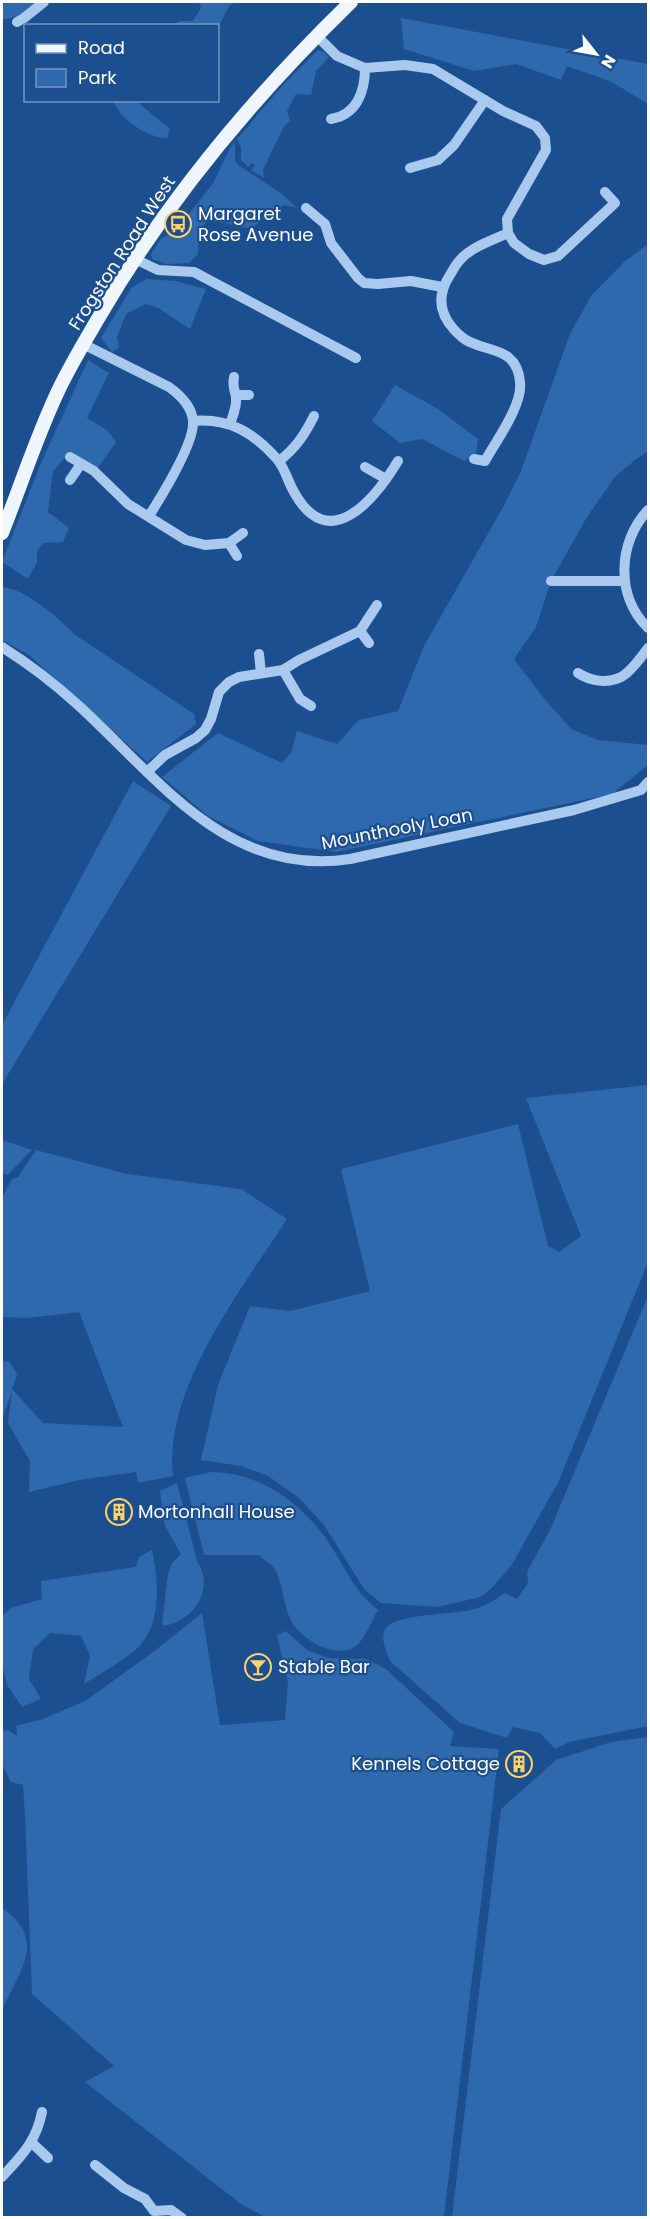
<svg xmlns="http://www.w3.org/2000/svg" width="650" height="2219" viewBox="0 0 650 2219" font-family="Poppins,sans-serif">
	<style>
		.green { fill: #2e69ad }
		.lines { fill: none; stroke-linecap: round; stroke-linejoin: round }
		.minor { stroke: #a9c9ee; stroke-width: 10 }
		.major { stroke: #f0f6ff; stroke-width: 14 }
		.labels { text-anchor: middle; stroke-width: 4.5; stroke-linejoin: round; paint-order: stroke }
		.poi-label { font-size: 18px; fill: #fff; stroke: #1b4f8f; text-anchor: start }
		.street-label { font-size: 18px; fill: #fff; stroke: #1b4f8f }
	</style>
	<rect width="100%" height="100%" fill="#1b4f8f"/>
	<!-- green -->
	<g class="green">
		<path d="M2 2H39C27 11 17 19 2 19Z"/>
		<polygon points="199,2 235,2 229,6 218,28 218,26 172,25 180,21 193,21 201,8"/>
		<polygon points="401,18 648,64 648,104 612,82 567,66 561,80 516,64 474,71 404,49"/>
		<polygon points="318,50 324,52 329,57 316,71 311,95 296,94 287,111 290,121 284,126 263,170 264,178 251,170 255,165 252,163 248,167 241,160 241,147 237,139 283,85"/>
		<path d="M111 101H136L170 129 167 138C151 138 134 127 123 116 118 111 117 105 111 101Z"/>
		<polygon points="235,142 235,161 238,165 282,194 297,208 284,205 262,219 260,217 256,219 258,223 252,229 219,222 207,222 199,230 198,254 189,263 167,264 152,259 151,254 160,240 178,228 213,183 229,150"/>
		<polygon points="648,244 648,451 635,460 615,477 587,517 551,581 536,627 514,659 543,697 571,729 598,740 648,745 648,765 612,794 336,852 258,841 208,816 162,777 218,733 282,763 291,753 297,731 337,744 359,720 398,711 424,646 502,509 521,471 570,334 591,296 624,262"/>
		<polygon points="147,279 175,281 206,289 190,329 158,308 146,304 126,314 117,337 119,348 112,352 101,338 132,287"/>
		<polygon points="88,360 109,373 87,418 107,430 116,442 97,469 70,452 53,471 48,512 69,528 63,542 43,543 37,551 37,562 28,579 2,562 41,463"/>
		<polygon points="395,385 438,409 478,439 476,453 464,461 422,439 400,443 372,421"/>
		<path d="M2 587C24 588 59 618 74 634L194 714 196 724 147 762 29 655 2 640Z"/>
		<polygon points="133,781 171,806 2,1084 2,1025"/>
		<polygon points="648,1085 648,1262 558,1483 511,1566 490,1590 480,1597 438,1607 381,1603 364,1589 324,1525 299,1498 268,1476 241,1466 201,1460 218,1385 250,1306 290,1311 370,1291 341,1169 518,1124 548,1246 559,1252 581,1236 526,1098"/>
		<polygon points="2,1140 32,1150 7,1175 2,1172"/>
		<path d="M36 1150 127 1174 241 1189 287 1219C242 1289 163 1389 173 1476L138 1483 136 1472 79 1480 29 1492 30 1461 8 1423 12 1391 2 1419V1361L10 1362 17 1374 12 1389 43 1423 123 1427 79 1312 27 1318 2 1317V1198L12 1179 18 1177Z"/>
		<path d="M648 1296V1726L569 1742 555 1749 540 1733 513 1727 507 1738 460 1723 391 1662C386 1653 378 1634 388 1626 405 1612 458 1616 481 1607 489 1604 497 1598 505 1593L517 1599 528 1583 527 1572 550 1530Z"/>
		<path d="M211 1472C257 1473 292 1496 321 1532 343 1559 348 1586 378 1610 372 1620 367 1633 360 1642 344 1663 304 1642 293 1624 283 1608 284 1588 276 1571 273 1565 264 1560 259 1555H204L185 1478Z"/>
		<path d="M177 1483 197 1561C215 1589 195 1620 164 1626L162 1624 168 1574 172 1563 181 1554 165 1526 160 1491Z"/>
		<path d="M152 1550C158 1579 162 1620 141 1644 132 1656 98 1675 84 1684L90 1656 81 1636 50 1633 33 1649 29 1679 41 1699 22 1707 7 1685 3 1668 2 1667V1616L11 1608 42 1599 41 1581 136 1567 139 1557Z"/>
		<polygon points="202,1613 220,1725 285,1720 288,1682 277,1635 286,1631 307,1650 328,1658 366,1659 386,1669 454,1732 450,1746 499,1749 444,2217 265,2217 241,2204 85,2082 114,2066 32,1994 25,1815 23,1785 11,1782 2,1764 2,1731 8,1730 17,1736 16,1726 43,1719 85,1701 152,1653"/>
		<polygon points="648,1737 648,2217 452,2217 501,1809 556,1760 611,1742"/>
		<path d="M2 1908C48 1940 20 1970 2 2010Z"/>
	</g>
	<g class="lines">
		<!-- minor -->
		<g class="minor">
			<polyline points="17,22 24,18 44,2"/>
			<polyline points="316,35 337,56 365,68 405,65 433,69 503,111 536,126 545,138 546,150 507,219 508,233 514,243 529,254 544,260 558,256 615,203 605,192"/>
			<path d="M331 119C357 115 365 91 365 68"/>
			<polyline points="410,168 438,160 454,145 485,100"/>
			<polyline points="306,208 325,224 331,243 358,278 364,283 378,284 411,281 442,287"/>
			<polyline points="135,259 158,270 194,272 356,358"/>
			<path d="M83 344 169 387C180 395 192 407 193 421 195 442 161 497 149 516"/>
			<polyline points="236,395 249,395"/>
			<path d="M193 421C229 418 253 432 277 459 285 468 288 482 294 492 329 556 375 499 398 461"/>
			<path d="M230 424C233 415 237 407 236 398 235 390 232 386 234 377"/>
			<polyline points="70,457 94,471 128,504 186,540 205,545 229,543 243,533"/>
			<path d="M474 459 485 461C496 441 523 405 520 382 517 344 482 353 463 338 441 320 434 299 450 275 453 270 456 264 460 260 471 247 493 240 508 233"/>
			<path d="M279 461C296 448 305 434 314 416"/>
			<polyline points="365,467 386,479"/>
			<polyline points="70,480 81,464"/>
			<path d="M648 510C618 542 615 596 648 628"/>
			<polyline points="229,543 237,556"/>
			<polyline points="551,581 623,581"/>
			<polyline points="360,631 369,643"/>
			<path d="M2 647C29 664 54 683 78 705 158 778 228 878 350 859L574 810 641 790 648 782"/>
			<polyline points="259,654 261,673"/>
			<polyline points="283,670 300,699 311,706"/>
			<path d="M578 673C590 681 607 684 621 677 631 672 641 657 648 648"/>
			<polyline points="147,772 165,755 196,738 205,730 211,719 219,692 229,682 239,677 283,670 299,660 360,631 377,605"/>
			<polyline points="32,2143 48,2158"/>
			<polyline points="95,2165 124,2188 145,2199 154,2211 171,2210 182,2218"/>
			<path d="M2 2177C22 2155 36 2142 42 2112"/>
		</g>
		<!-- major -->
		<path class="major" d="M2 533C21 485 37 435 59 389 71 364 85 341 99 317 167 200 254 96 351 2"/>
	</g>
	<!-- icons -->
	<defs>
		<symbol id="bus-ring" viewBox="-11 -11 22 22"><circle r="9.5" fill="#1b4f8f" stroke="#ffd166" stroke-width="1.5"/><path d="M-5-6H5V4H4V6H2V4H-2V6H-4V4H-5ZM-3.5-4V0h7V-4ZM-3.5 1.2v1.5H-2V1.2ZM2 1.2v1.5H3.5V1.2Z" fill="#ffd166"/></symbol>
		<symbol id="building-ring" viewBox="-11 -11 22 22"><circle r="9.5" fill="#1b4f8f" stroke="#ffd166" stroke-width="1.5"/><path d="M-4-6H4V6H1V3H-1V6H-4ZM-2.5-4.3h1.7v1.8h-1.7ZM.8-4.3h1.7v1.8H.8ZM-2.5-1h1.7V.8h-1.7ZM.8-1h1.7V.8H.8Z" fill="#ffd166"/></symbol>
		<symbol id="bar-ring" viewBox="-11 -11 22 22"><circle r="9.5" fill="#1b4f8f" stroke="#ffd166" stroke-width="1.5"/><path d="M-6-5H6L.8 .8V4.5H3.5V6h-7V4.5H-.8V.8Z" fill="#ffd166"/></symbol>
	</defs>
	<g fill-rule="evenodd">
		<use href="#bus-ring" x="163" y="209" width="30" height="30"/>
		<use href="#building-ring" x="104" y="1497" width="30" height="30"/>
		<use href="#bar-ring" x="243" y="1652" width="30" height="30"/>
		<use href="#building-ring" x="504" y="1749" width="30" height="30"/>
	</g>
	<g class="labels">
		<!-- poi labels -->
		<g class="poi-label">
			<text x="198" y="220">Margaret<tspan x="198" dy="21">Rose Avenue</tspan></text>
			<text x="138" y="1518">Mortonhall House</text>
			<text x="278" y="1673">Stable Bar</text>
			<text x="500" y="1770" text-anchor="end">Kennels Cottage</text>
		</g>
		<!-- street labels -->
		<g class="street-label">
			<text transform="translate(122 253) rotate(-57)" y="6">Frogston Road West</text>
			<text transform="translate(397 829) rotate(-11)" y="6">Mounthooly Loan</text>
		</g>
	</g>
	<!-- border -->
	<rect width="650" height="2219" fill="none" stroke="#ffffff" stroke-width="6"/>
	<!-- legend -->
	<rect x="24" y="24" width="195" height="78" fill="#1b4f8f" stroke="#7695bc" stroke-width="1.5"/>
	<rect x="36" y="44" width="30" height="9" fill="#f0f6ff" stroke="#7695bc" stroke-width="1.5"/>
	<text x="78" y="54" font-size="18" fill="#ffffff">Road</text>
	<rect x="36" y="69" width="30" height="18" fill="#2e69ad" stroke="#7695bc" stroke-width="1.5"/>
	<text x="78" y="84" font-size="18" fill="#ffffff">Park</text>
	<!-- north arrow -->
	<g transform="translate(596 54) rotate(121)" stroke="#1b4f8f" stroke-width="4.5" paint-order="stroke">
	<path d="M0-4.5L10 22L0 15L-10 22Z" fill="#ffffff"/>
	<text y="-9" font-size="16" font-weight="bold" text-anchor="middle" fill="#ffffff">N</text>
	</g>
</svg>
